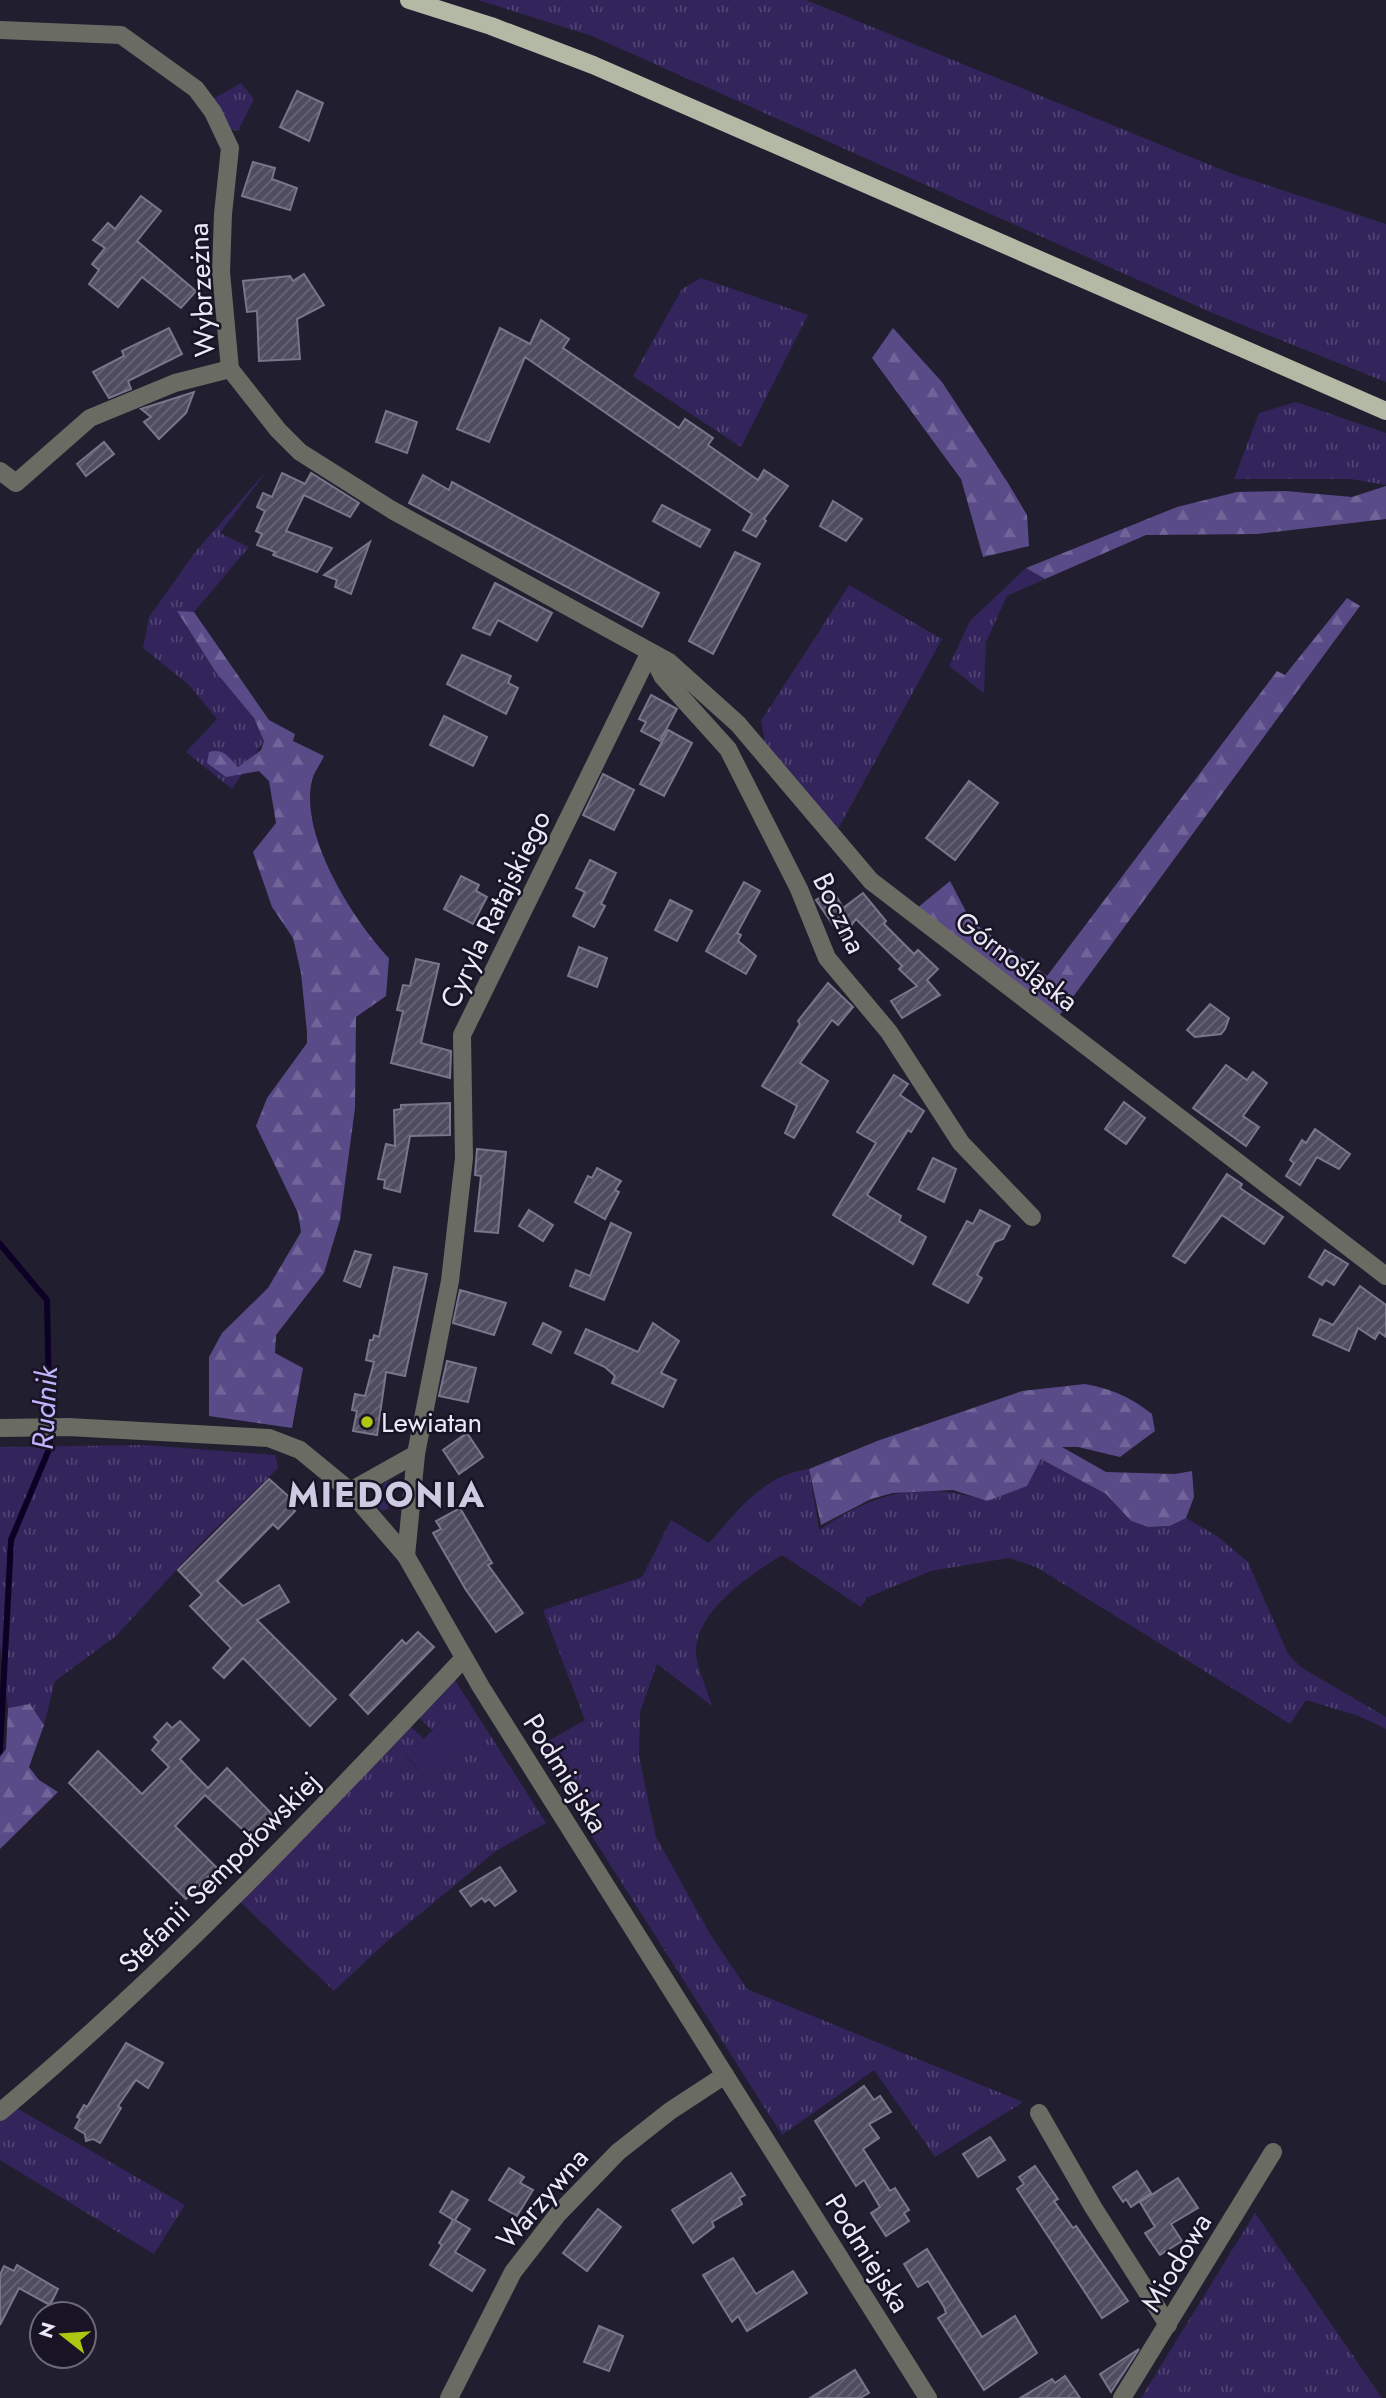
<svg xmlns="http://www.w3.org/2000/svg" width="1386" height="2398" viewBox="0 0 1386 2398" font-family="Jost,sans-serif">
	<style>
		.grass { fill: url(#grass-tufts) }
		.forest { fill: url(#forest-firs) }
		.green { fill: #33245b }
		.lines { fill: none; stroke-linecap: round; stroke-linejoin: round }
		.stream { stroke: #0c0025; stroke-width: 6 }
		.building { fill: url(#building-hatch); stroke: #79758b; stroke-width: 2 }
		.minor { stroke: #6a6c63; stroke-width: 18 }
		.major { stroke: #b4b9a6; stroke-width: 18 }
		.poi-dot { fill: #adc60f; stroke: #181425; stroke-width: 2.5 }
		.labels { text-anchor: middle; stroke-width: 5; stroke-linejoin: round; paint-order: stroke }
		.street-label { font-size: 28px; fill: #ebe9f5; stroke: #181425 }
		.poi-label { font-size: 28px; fill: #ebe9f5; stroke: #181425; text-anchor: start }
		.water-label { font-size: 30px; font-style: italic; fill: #c0b2fb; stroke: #181425 }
		.district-label { font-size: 35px; font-weight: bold; letter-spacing: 2px; fill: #cdcae1; stroke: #181425 }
	</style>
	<defs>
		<pattern id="grass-tufts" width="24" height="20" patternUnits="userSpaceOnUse" patternTransform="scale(1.75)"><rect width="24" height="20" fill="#33245b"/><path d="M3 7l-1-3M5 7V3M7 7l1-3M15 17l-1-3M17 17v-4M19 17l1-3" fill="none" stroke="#514473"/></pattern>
		<pattern id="forest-firs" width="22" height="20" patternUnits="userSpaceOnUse" patternTransform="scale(1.75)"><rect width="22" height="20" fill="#594a88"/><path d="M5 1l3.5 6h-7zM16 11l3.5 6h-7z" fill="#716499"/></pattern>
		<pattern id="building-hatch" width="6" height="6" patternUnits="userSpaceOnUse" patternTransform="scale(1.75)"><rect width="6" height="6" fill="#4f4c60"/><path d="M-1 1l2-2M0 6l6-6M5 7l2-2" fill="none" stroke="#686677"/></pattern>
	</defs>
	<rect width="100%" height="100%" fill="#211e2f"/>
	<!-- grass -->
	<g class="grass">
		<polygon points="478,0 806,0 1230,173 1386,224 1386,382 1210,312 592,36"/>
		<polygon points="241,83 254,99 238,131 229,129 213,99"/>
		<polygon points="701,278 808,315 741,447 633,376 682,289"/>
		<polygon points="1296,402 1386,433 1386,485 1351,479 1234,479 1259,413"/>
		<polygon points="269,468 220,533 249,547 194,612 178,612 215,671 255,718 264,741 232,789 186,752 217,719 189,685 143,648 149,617 196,551"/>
		<polygon points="1026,568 1045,579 1007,596 986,642 984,693 949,666 970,621"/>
		<polygon points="849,585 942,639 837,831 765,744 761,721"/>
		<polygon points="144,1445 275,1455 278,1468 201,1543 116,1636 55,1681 44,1725 30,1704 8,1708 0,1646 0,1447"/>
		<path d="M1041 1458 1106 1494 1131 1521 1148 1527 1170 1526 1186 1518 1217 1536 1248 1562 1288 1654 1302 1668 1386 1717V1729L1359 1716 1306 1700 1290 1724 1036 1567 1009 1558 931 1571 866 1598 861 1607 782 1555C751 1575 700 1607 696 1648 695 1665 708 1690 712 1706L657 1664 640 1712 639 1756 656 1837 710 1934 747 1989 1023 2102 935 2157 874 2070 782 2135 536 1748 585 1720 543 1610 642 1577 671 1520 709 1543C738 1510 763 1475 809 1469L819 1530C875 1492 921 1480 987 1501Z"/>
		<polygon points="389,1481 397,1489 388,1509 382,1511 376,1503 384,1483"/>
		<polygon points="453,1677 546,1823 496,1851 385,1943 334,1991 238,1900 408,1724 424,1739 406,1757 431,1782 472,1741 447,1716 432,1730 416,1715"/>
		<polygon points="13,2106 185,2205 154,2254 0,2160 0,2118"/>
		<polygon points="1255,2213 1382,2398 1141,2398"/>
	</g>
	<!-- forest -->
	<g class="forest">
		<polygon points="893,328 942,382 1008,483 1027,515 1029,546 983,557 961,479 872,358"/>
		<polygon points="1386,486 1386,519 1257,534 1146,535 1045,579 1026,568 1177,507 1237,492 1285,491 1352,497"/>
		<polygon points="1347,598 1360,606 1059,1016 916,909 950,881 971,921 1047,976 1277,671 1285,675"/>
		<path d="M177 611 194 612 269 720 295 734 293 741 324 756C321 763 314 772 312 780 299 835 353 920 389 958L386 996 356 1017 355 1108 340 1220 324 1273 276 1335 275 1353 303 1368 292 1428 209 1416V1357L222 1333 268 1288 301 1232 298 1213 256 1126 267 1098 307 1043V1032L301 973 293 938 272 907 253 852 276 823 269 781 259 771 226 777 207 763 209 752C224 748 229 758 238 767L261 750 264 741 254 718 215 671Z"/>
		<path d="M1085 1384C1112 1389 1130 1397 1152 1414L1155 1431 1120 1457 1078 1447H1062L1106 1472 1175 1474 1192 1471 1194 1497 1186 1518 1170 1526 1148 1527 1131 1521 1106 1494 1041 1459 1027 1486 987 1501 953 1490 893 1493 871 1499 821 1525 809 1469 877 1441 1022 1391Z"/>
		<polygon points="30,1704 44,1725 29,1767 39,1780 58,1792 0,1849 0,1757 6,1749 8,1708"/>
	</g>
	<!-- green -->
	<polygon class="green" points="447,1716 472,1741 431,1782 406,1756"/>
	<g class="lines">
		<!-- stream -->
		<polyline class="stream" points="0,1244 47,1300 50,1447 11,1540 0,1751"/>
	</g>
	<!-- building -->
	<g class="building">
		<polygon points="297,91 323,103 309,141 280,127"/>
		<polygon points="253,162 275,168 272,179 297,188 290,210 242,196"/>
		<polygon points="141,196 161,211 137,241 196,291 181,308 142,277 118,307 89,284 99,270 92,264 105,248 93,240 108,223 115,229"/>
		<polygon points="304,274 324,305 297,319 300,359 259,361 257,311 247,312 243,281 290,276 293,281"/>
		<polygon points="541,320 569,339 563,348 679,428 685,419 713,438 708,445 758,480 764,470 788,486 764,519 766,521 756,537 743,530 752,514 525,357 489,442 457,429 500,328 530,344"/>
		<polygon points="169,328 182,354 128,381 131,389 109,398 93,372 124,356 122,351"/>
		<polygon points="194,392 186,413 159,439 144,422 151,417 141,409"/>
		<polygon points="386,411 417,422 407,453 376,442"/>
		<polygon points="104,442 114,454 86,476 77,464"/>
		<polygon points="282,473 305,484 311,473 359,503 350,517 304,495 286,531 332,548 317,572 273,555 275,552 257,545 262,534 256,531 265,511 257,507 263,493 272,497"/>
		<polygon points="423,475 449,490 452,482 659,593 642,627 409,503"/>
		<polygon points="833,501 862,519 846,541 820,526"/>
		<polygon points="662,505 710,530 700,547 653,521"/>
		<polygon points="370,542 351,594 335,587 337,580 324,575"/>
		<polygon points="735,552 760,564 713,654 689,641"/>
		<polygon points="495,583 552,613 537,641 498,620 490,635 473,628"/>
		<polygon points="462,655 511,676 508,683 518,688 506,714 447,684"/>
		<polygon points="651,695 677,709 660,741 641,731 646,722 639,719"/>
		<polygon points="444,716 487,737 473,766 430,745"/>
		<polygon points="668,730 692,743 664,796 640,784"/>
		<polygon points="603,774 634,790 614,830 583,815"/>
		<polygon points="969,781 998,803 955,860 926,838"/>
		<polygon points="590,860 616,873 601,904 605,906 594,927 573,916 585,892 576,888"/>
		<polygon points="461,876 479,885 476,891 487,897 473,924 444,909"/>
		<polygon points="744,882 760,891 737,933 741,935 738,941 756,956 746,974 706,951"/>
		<polygon points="833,890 843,908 863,893 886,921 884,924 914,954 918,950 938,969 927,980 940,995 902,1018 891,1001 917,986 899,969 902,966 856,919 842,938 816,900"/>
		<polygon points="670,900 692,911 677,941 655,930"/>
		<polygon points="579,947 607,958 597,987 568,976"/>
		<polygon points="416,959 439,964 421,1043 451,1051 450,1078 391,1063 403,1011 397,1010 403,985 410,986"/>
		<polygon points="828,983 853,1007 838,1025 832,1020 800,1063 828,1081 794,1138 785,1133 797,1106 762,1086 800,1024 798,1021"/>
		<polygon points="1210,1004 1229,1018 1225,1029 1221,1034 1195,1037 1187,1030"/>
		<polygon points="1226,1065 1247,1080 1253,1072 1267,1083 1243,1116 1259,1127 1246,1146 1193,1108"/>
		<polygon points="894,1075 908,1084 900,1095 924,1111 911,1132 908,1130 867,1195 901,1216 899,1221 926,1237 913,1264 833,1215 876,1143 857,1132"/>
		<polygon points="1124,1102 1145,1118 1126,1144 1105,1129"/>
		<polygon points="450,1103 450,1135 410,1136 400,1192 384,1188 385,1180 378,1179 386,1144 395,1146 394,1110 401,1109 401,1105"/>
		<polygon points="1315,1129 1350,1154 1339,1169 1317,1157 1300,1185 1286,1176 1294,1163 1290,1160 1302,1140 1306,1143"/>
		<polygon points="477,1149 506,1152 498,1233 475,1231 481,1176 475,1175"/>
		<polygon points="933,1158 956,1169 944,1202 918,1189"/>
		<polygon points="597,1168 621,1181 615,1190 619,1192 605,1219 575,1202 588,1176 592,1178"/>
		<polygon points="1227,1174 1242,1184 1240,1188 1283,1217 1264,1244 1222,1215 1185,1263 1173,1256"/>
		<polygon points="529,1210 553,1225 543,1241 519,1226"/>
		<polygon points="980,1210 1010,1226 1003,1239 995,1242 977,1275 982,1278 968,1303 933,1284 967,1221 973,1224"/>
		<polygon points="611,1223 631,1233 604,1300 570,1286 576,1270 590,1276"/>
		<polygon points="1325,1250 1348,1264 1334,1285 1326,1280 1322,1285 1309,1277"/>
		<polygon points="355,1251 371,1255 360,1287 344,1281"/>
		<polygon points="394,1267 427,1274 405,1376 386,1372 377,1435 353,1431 357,1411 352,1410 355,1394 365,1396 374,1362 366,1360 370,1340 373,1340 374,1335 379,1337"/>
		<polygon points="1360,1286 1386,1305 1386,1337 1379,1332 1375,1339 1358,1328 1349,1351 1313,1335 1320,1319 1333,1325"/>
		<polygon points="460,1290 506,1303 494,1335 453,1323"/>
		<polygon points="543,1323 561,1332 551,1353 533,1344"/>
		<polygon points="653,1323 679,1341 661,1373 676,1380 663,1407 612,1383 615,1376 605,1367 575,1353 586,1329 638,1352"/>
		<polygon points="447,1361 476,1368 468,1402 439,1396"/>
		<polygon points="467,1433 483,1457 459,1474 443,1450"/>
		<polygon points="269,1479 295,1502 291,1507 295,1511 278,1529 273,1524 217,1581 243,1606 279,1585 289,1602 257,1620 336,1699 310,1726 243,1658 224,1678 213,1668 231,1648 190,1606 202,1595 178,1570"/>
		<polygon points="460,1508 492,1563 488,1565 523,1613 496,1632 466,1590 433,1533 441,1529 436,1521"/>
		<polygon points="418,1632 434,1647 368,1714 350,1695 402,1640 406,1644"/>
		<polygon points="180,1721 199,1740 180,1759 193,1773 208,1788 227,1768 274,1816 252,1838 205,1795 175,1826 217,1868 186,1899 69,1783 98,1751 142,1794 169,1767 152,1750 159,1742 154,1737 167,1723 172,1728"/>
		<polygon points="500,1867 516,1891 495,1906 489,1899 485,1902 482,1898 471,1906 460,1891"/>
		<polygon points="126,2043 163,2063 148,2088 136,2080 118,2106 121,2108 100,2143 93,2139 86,2141 85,2134 75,2128 80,2119 77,2117 84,2105 87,2107"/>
		<polygon points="864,2086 874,2100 880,2096 891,2112 869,2124 879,2138 863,2149 890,2191 895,2188 909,2210 904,2213 909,2221 886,2236 871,2213 880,2207 864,2180 856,2186 815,2121"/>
		<polygon points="990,2137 1005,2160 978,2177 963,2154"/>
		<polygon points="1035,2166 1058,2199 1054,2201 1073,2228 1076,2226 1128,2301 1102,2318 1017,2189 1024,2184 1019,2177"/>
		<polygon points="509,2168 524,2177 520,2183 533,2190 517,2216 489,2200"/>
		<polygon points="1137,2171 1151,2193 1131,2207 1126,2199 1123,2202 1113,2187"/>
		<polygon points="731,2173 745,2195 739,2198 742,2204 712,2222 714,2227 693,2243 672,2210"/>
		<polygon points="1178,2178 1198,2208 1171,2224 1182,2241 1160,2255 1145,2233 1155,2227 1140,2202"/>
		<polygon points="452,2191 468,2200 455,2220 470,2229 455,2252 485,2270 472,2291 430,2265 442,2245 439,2243 453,2220 440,2212"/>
		<polygon points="598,2209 621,2227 587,2271 563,2253"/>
		<polygon points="927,2249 982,2337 1015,2316 1037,2353 984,2390 938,2318 946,2313 944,2307 928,2281 918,2287 904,2264"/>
		<polygon points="733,2258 756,2294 793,2271 807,2293 747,2331 738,2316 732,2322 703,2275"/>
		<polygon points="17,2265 58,2289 50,2305 19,2288 0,2325 0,2275 4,2266 14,2271"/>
		<polygon points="599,2326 623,2336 609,2371 584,2362"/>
		<polygon points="1139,2349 1130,2363 1111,2392 1100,2374"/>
		<polygon points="855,2370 869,2393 860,2398 810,2398"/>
		<polygon points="1065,2376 1080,2398 1020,2398 1052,2379 1055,2383"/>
	</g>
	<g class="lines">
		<!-- minor -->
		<g class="minor">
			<polyline points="0,30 121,35 196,89 213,112 230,148 223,214 221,272 230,369 278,430 300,452 392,510 669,662 738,724 871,881 1386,1276"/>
			<polyline points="0,471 16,483 90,418 175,383 230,369"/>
			<polyline points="650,652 663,677 728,749 799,889 827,958 889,1032 961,1143 1032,1217"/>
			<polyline points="0,1428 68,1427 269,1438 300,1450 350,1491 406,1556 481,1687 928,2398"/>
			<polyline points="350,1491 416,1454"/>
			<polyline points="406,1556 416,1454 450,1281 464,1158 462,1035 650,652"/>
			<path d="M0 2112C166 1973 315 1816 464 1658"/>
			<polyline points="1039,2113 1093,2207 1168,2325"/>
			<polyline points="449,2398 513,2272 558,2214 618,2152 670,2111 725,2075"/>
			<polyline points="1122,2398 1273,2152"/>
		</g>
		<!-- major -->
		<polyline class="major" points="409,0 491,26 593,65 1386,411"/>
	</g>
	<!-- markers -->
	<circle class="poi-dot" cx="367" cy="1422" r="7"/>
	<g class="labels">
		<!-- street labels -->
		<g class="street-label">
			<text transform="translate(201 290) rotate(-93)" y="10">Wybrzeżna</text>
			<text transform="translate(495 909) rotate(-64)" y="10">Cyryla Ratajskiego</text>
			<text transform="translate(840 913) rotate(64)" y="10">Boczna</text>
			<text transform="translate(1017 961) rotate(37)" y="10">Górnośląska</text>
			<text transform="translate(566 1773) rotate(58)" y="10">Podmiejska</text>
			<text transform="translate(219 1872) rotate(-45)" y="10">Stefanii Sempołowskiej</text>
			<text transform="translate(542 2198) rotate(-49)" y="10">Warzywna</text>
			<text transform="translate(868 2253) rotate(58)" y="10">Podmiejska</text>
			<text transform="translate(1176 2262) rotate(-59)" y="10">Miodowa</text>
		</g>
		<!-- poi labels -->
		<g class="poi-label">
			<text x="381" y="1432">Lewiatan</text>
		</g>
		<!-- water labels -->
		<g class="water-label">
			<text transform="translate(45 1408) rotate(-87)" y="10">Rudnik</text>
		</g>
		<!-- district labels -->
		<g class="district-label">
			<text x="387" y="1507">MIEDONIA</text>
		</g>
	</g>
	<!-- north arrow -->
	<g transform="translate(63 2335) rotate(287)"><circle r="33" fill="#181425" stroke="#6c6978" stroke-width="2"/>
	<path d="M0-5L12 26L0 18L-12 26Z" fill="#adc60f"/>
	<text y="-10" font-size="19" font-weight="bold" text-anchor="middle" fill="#ebe9f5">N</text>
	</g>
</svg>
